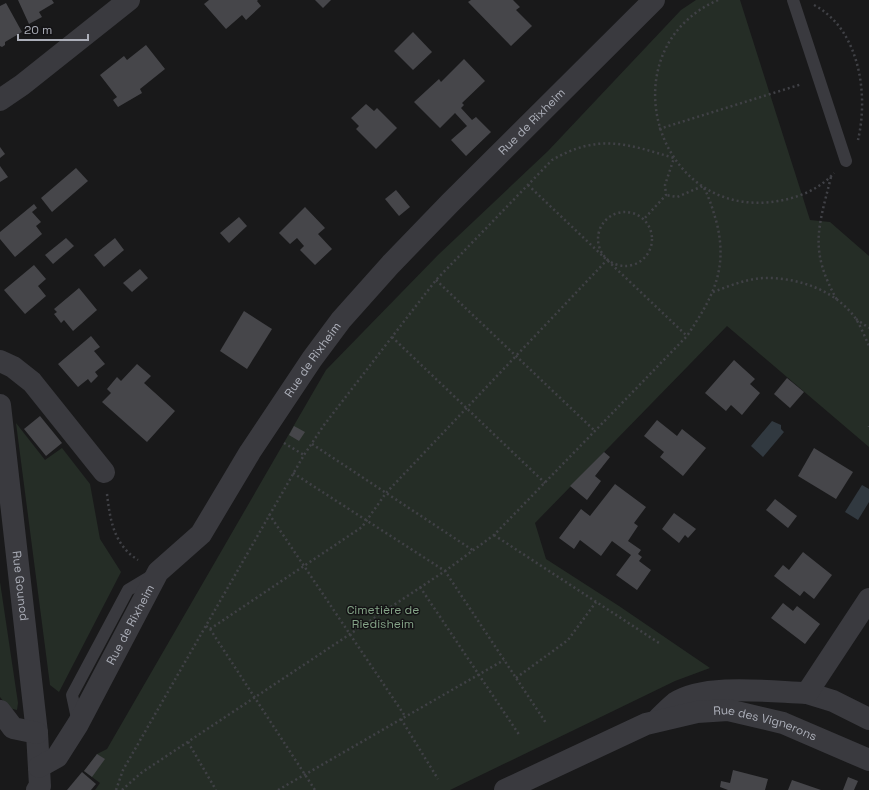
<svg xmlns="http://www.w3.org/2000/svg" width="869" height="790" font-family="'Space Grotesk',sans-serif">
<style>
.green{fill:#252d26}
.water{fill:#313940}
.building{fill:#46464a}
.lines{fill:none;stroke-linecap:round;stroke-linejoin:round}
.path{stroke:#404146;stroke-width:2.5;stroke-dasharray:2 3;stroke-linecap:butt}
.lane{stroke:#3a3a3f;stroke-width:12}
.street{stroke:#3a3a3f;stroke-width:22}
.labels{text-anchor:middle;stroke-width:3;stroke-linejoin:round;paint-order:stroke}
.street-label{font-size:12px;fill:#acafb9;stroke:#141315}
.park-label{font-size:12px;fill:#84a387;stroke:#141315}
</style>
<rect width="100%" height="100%" fill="#19191a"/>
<g class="green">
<polygon points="696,0 740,0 810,220 830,222 869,256 869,447 727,326 535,523 546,559 619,606 710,668 675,681 450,790 95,790 100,783 84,771 97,754 107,749 326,370 438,255 548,151 681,10"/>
<polygon points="16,423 45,460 62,448 90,484 100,539 121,572 59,692 50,685"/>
<polygon points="0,582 18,703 17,710 9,708 0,697"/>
</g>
<g class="water">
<polygon points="772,421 781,425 781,429 784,432 763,457 751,446"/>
<polygon points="862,485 869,489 869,502 858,520 845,512"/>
</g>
<g class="building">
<polygon points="18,0 52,0 54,3 39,12 42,17 29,24"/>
<polygon points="209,0 258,0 257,1 261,6 246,20 242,15 226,29 204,4"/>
<polygon points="315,0 331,0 323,8"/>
<polygon points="471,0 513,0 520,7 516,10 532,26 511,46 468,2"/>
<polygon points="6,3 22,32 5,42 5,45 2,47 0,46 0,6"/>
<polygon points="413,32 432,52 413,70 394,51"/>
<polygon points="146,45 165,69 140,89 142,93 118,107 113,100 117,97 100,75 124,56 127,60"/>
<polygon points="464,59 485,81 462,103 464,105 461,108 472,120 476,117 491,132 466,156 451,140 467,126 455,113 440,128 414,102 439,79 441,82"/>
<polygon points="366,104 374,111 377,108 397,128 376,149 356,129 359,126 351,118"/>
<polygon points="0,147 5,154 0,158"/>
<polygon points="0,166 8,177 0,182"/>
<polygon points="76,168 88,181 52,212 41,198"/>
<polygon points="396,190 410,207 399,216 385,199"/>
<polygon points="34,204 37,208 32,212 41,222 36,226 42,234 15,257 0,239 0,232"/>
<polygon points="305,207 325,228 318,234 332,249 315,265 300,250 304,246 297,238 290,244 279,233"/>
<polygon points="239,217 247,226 229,243 220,233"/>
<polygon points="66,238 74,246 53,264 45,255"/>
<polygon points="115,238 124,250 104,267 94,255"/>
<polygon points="34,265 46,279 38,286 46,296 25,314 4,290"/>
<polygon points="140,269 148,278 132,292 123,283"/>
<polygon points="79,288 97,310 73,331 64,320 61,323 58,319 54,314 57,312 54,309"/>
<polygon points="244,311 272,329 247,369 220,351"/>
<polygon points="91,336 100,347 94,351 105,364 95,372 98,376 91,383 88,379 78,387 58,364"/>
<polygon points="734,360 755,379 750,384 760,393 742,415 731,405 726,411 705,393"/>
<polygon points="137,364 151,376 144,383 175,411 147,442 102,402 111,393 107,389 117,377 121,381"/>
<polygon points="787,378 804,392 790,408 774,394"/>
<polygon points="40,416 62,443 46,456 24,429"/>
<polygon points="657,420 677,436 682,429 706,448 683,476 660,457 664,452 644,436"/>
<polygon points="294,426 305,432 299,441 289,435"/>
<polygon points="814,448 853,472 836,499 798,476"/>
<polygon points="604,452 610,457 595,476 601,481 587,500 570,486"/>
<polygon points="615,484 646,507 634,523 638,526 628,541 641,550 638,554 642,557 639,561 651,570 637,590 616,575 631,555 612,541 601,556 580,540 574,549 559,538 581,509 590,516"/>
<polygon points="775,499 797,516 788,528 766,510"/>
<polygon points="674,513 696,529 688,538 685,535 679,543 662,529"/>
<polygon points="803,552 832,575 814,599 804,591 800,596 774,576 783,565 789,570"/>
<polygon points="783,603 793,611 797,606 820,624 805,644 771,618"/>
<polygon points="97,754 105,759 92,777 84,771"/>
<polygon points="733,770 768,779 765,790 728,790 720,787 721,781 730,783"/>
<polygon points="82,772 96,784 91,790 67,790"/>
<polygon points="848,777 858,781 854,790 843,790"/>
<polygon points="792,780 821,790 788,790"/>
</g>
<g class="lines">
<g class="path">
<path d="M718,0C605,50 656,222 778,201C798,198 820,189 834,173"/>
<path d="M814,5C859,29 869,93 858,140"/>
<polyline points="659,129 802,84"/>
<path d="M831,177C818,229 809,250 837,300"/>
<polyline points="528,185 687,336"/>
<circle cx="625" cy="239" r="27"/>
<polyline points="436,280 595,431"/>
<path d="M713,292C729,286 746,279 763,278C797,277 836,290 856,319C861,327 865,337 869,346"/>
<polyline points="856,319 869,328"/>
<polyline points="392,337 545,483"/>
<polyline points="869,427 869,426"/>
<polyline points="284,443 304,455"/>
<polyline points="312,444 474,551"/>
<polyline points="293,473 445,571 546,723"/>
<path d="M107,494C110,520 114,545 138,560"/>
<polyline points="269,514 405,716"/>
<polyline points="494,535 659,643"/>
<polyline points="420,587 520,736"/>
<polyline points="206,626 210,629 315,790"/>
<polyline points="210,629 362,527 386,493 607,260"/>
<polyline points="516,678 568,640 596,602"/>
<polyline points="401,719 438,779"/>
<polyline points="188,742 216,790"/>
<path d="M116,790L123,770L304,455L324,425L436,280L552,160C599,133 627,144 674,158L665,185L666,195L643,220"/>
<path d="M122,790L141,773L445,571L494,535L687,336C712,298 728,271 717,224C713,210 710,199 703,186L677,197L666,195"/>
<polyline points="278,790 504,660"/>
</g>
<g class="lane">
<polyline points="793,0 846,161"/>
<polyline points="78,723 72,695 128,590 153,575"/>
</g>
<g class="street">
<polyline points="0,100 22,85 129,0"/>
<polyline points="0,361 13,367 32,382 104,472"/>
<path id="s1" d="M0,405L37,733L40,786L37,790"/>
<polyline points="807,693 833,701 869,719"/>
<polyline points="0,711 13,728 37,733"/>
<path d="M659,718C664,713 670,707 675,703C705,683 772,692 807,693L869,599"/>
<path id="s2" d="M39,767L57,757L78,724L158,572L201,534L250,452L312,359L341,320L391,264L450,203L654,0"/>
<path id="s3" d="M505,790L646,724L697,712L728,710L783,723L869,760"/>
</g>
</g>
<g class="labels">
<g class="street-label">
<text dy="4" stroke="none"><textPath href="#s2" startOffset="820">Rue de Rixheim</textPath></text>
<text dy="4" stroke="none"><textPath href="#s2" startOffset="496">Rue de Rixheim</textPath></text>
<text dy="4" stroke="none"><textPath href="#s1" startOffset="182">Rue Gounod</textPath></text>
<text dy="4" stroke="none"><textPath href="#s2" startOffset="172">Rue de Rixheim</textPath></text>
<text dy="4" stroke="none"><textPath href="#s3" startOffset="278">Rue des Vignerons</textPath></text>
</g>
<g class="park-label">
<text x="383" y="614">Cimetière de<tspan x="383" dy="14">Riedisheim</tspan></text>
</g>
</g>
<path d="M18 34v6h70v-6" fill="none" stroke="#acafb9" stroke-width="2"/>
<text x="24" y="34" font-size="12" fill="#acafb9" stroke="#141315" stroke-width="3" paint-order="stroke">20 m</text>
</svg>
